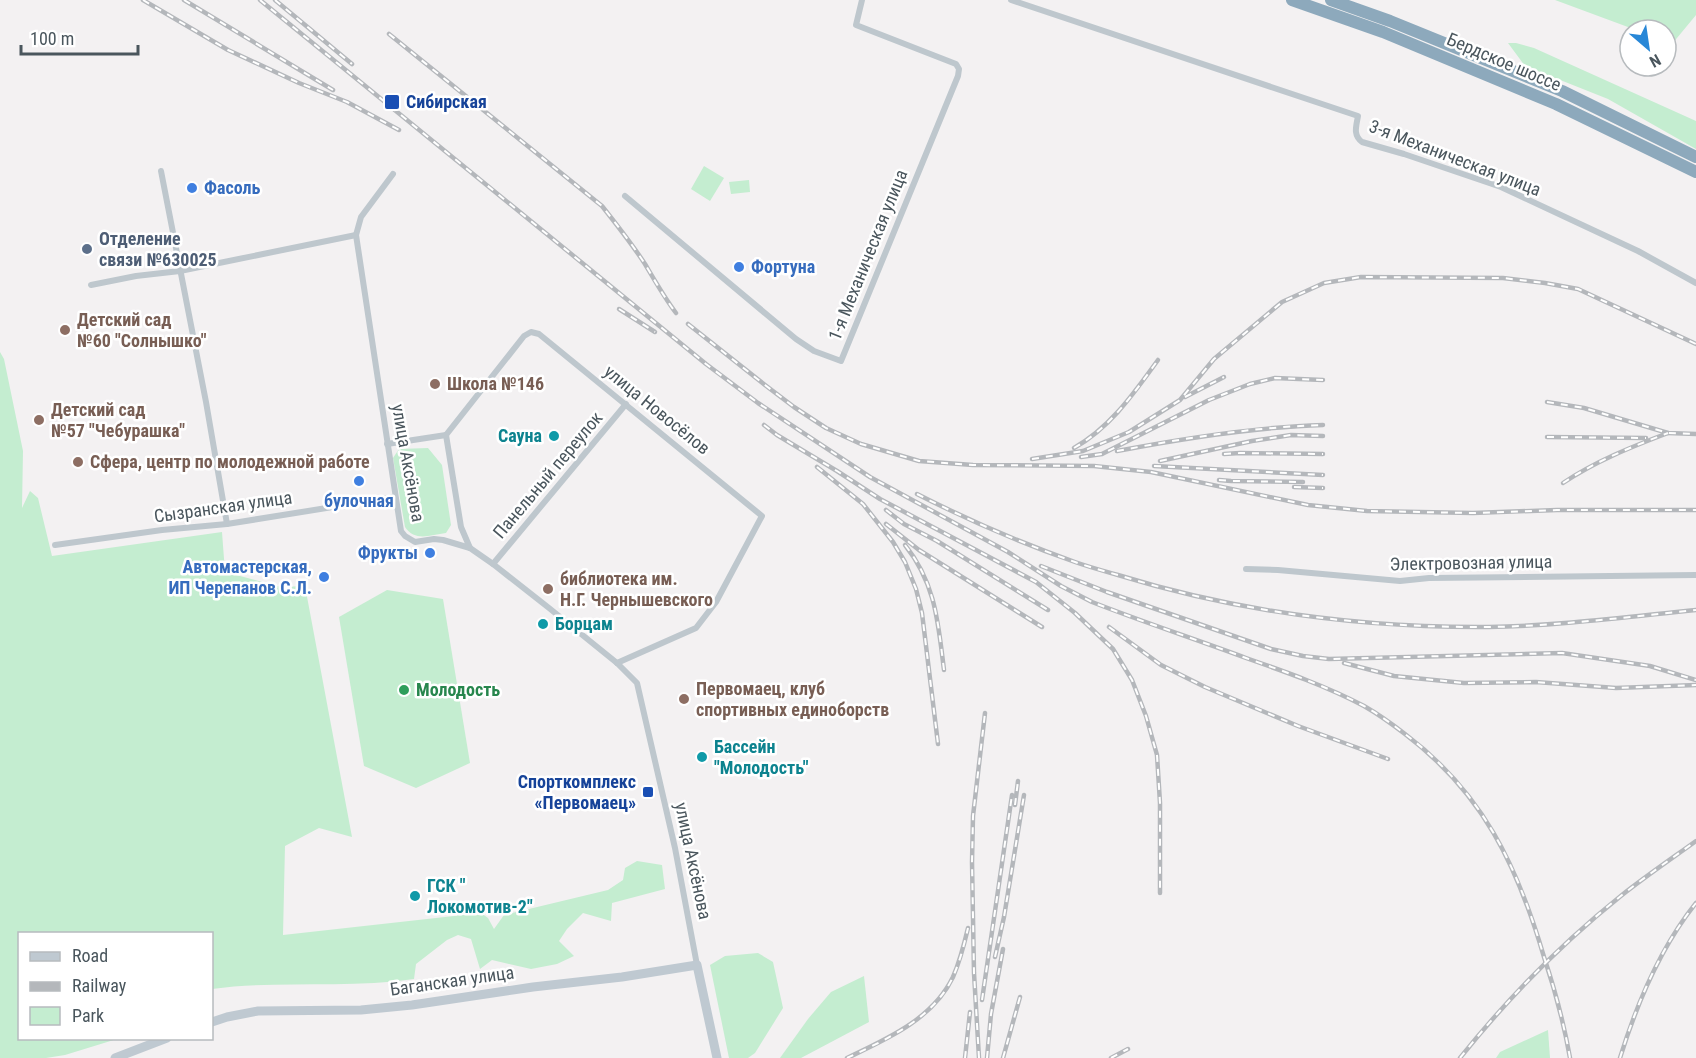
<svg xmlns="http://www.w3.org/2000/svg" width="1696" height="1058" font-family="'Roboto Condensed',sans-serif">
<style>
.green{fill:#c4edd0}
.lines{fill:none;stroke-linecap:round;stroke-linejoin:round}
.street{stroke:#bec7cd;stroke-width:6}
.secondary{stroke:#bfc9d1;stroke-width:9}
.highway{stroke:#8da9bc;stroke-width:12}
.rail-casing{stroke:#b4b7bb;stroke-width:4.5}
.rail{stroke:#fff;stroke-width:2;stroke-dasharray:7;stroke-linecap:butt}
.transit-dot{fill:#1a4fb4;stroke:#fff;stroke-width:2}
.shop-dot{fill:#3f7fe0;stroke:#fff;stroke-width:2}
.service-dot{fill:#5c6f8a;stroke:#fff;stroke-width:2}
.education-dot{fill:#8d6e63;stroke:#fff;stroke-width:2}
.culture-dot{fill:#0f9aa8;stroke:#fff;stroke-width:2}
.leisure-dot{fill:#2e9e5b;stroke:#fff;stroke-width:2}
.labels{text-anchor:middle;stroke-width:5;stroke-linejoin:round;paint-order:stroke}
.street-label{font-size:18px;fill:#4a565d;stroke:#fff}
.transit-label{font-size:18px;font-weight:bold;fill:#164399;stroke:#fff;text-anchor:start}
.shop-label{font-size:18px;font-weight:bold;fill:#366cbe;stroke:#fff;text-anchor:start}
.service-label{font-size:18px;font-weight:bold;fill:#4e5e75;stroke:#fff;text-anchor:start}
.education-label{font-size:18px;font-weight:bold;fill:#785e54;stroke:#fff;text-anchor:start}
.culture-label{font-size:18px;font-weight:bold;fill:#0d838f;stroke:#fff;text-anchor:start}
.leisure-label{font-size:18px;font-weight:bold;fill:#27864d;stroke:#fff;text-anchor:start}
</style>
<rect width="100%" height="100%" fill="#f3f1f2"/>
<g class="green">
<polygon points="1555,0 1696,0 1696,15 1672,44 1666,41 1666,30 1636,30"/>
<polygon points="1508,43 1516,43 1534,48 1696,121 1696,149 1608,99 1525,66"/>
<polygon points="704,166 724,178 710,201 691,189"/>
<polygon points="749,180 750,192 731,194 729,182"/>
<path d="M0,352L4,359L23,451L22,508L30,491L38,498L52,556L222,532L225,572L281,587L305,586L352,837L319,828L285,846L283,935L481,913L488,918L494,929L504,915L608,890L623,880L625,868L637,861L662,865L665,889L612,903L611,921L583,913L567,929L559,941L574,956L557,964L531,969L492,960L480,969L471,939L458,935L447,940L416,964L414,979C347,989 278,980 212,989V934H20V1038L117,1039L65,1055L46,1058H0Z"/>
<path d="M428,448L442,465L451,525L446,533C430,535 415,542 405,527L393,458L399,449Z"/>
<polygon points="387,590 443,599 470,763 416,788 364,766 339,617"/>
<polygon points="758,953 773,962 783,1008 755,1053 748,1058 729,1058 710,965 725,956"/>
<polygon points="864,976 869,1022 801,1058 780,1058 808,1019 831,992"/>
<polygon points="1548,1030 1550,1058 1496,1058 1500,1052"/>
</g>
<g class="lines">
<g class="street">
<path d="M1011,0L1358,116C1356,127 1353,135 1362,142L1404,154L1501,187L1638,251L1696,283"/>
<polyline points="161,171 206,402 227,524"/>
<polyline points="393,174 361,217 356,235 401,531 405,536 415,542 434,539 443,540 470,548 493,564 549,608 617,663 637,683 675,848 697,965"/>
<polyline points="625,196 796,339 814,351 841,361 958,76 959,69 956,64 856,25 862,0"/>
<polyline points="91,285 136,276 180,271 356,235"/>
<polyline points="446,435 524,336 531,332 539,334 762,516 716,602 696,628 617,663"/>
<polyline points="387,444 446,435 461,527 470,548"/>
<polyline points="55,545 162,530 227,524 395,497"/>
<polyline points="493,564 626,404"/>
<polyline points="1246,569 1278,570 1400,581 1429,578 1696,575"/>
</g>
<g class="secondary">
<polyline points="212,1022 227,1017 258,1011 361,1010 412,1005 533,987 622,977 697,965 717,1058"/>
<polyline points="115,1058 167,1038"/>
</g>
<g class="highway">
<polyline points="1292,0 1383,32 1556,104 1696,172"/>
<polyline points="1331,0 1390,21 1562,91 1696,157"/>
</g>
<g class="rail-casing">
<g id="rail">
<polyline points="143,0 228,50 299,83 347,102 399,130"/>
<polyline points="184,0 333,90"/>
<path d="M260,0L706,364L758,403L870,477L1008,552L1061,586L1092,602C1143,622 1195,639 1246,658C1286,672 1326,686 1364,706C1378,714 1392,724 1405,734C1483,793 1517,865 1544,957C1555,990 1564,1024 1570,1058"/>
<polyline points="275,0 352,64"/>
<path d="M389,34L602,206C617,225 632,244 645,264C655,281 664,297 676,313"/>
<polyline points="619,309 655,332"/>
<polyline points="688,324 765,385 794,407 826,428 861,444 919,461 973,465 1094,466 1151,472 1308,505 1367,511 1473,513 1557,510 1696,510"/>
<polyline points="1185,397 1224,377"/>
<polyline points="1547,402 1584,408 1668,433 1696,434"/>
<polyline points="764,425 777,435 837,471 880,499 1036,582 1075,613 1113,649 1132,680 1146,716 1157,755 1160,803 1160,893"/>
<polyline points="1547,437 1646,438"/>
<path d="M1074,448C1111,427 1134,393 1158,360"/>
<path d="M1117,451C1185,438 1254,427 1323,425"/>
<polyline points="1224,454 1240,453 1323,454"/>
<polyline points="1081,457 1102,454 1209,400 1250,384 1275,378 1323,380"/>
<polyline points="1032,459 1083,451 1129,432 1180,400 1214,359 1282,302 1324,283 1361,277 1503,278 1545,283 1578,289 1696,344"/>
<polyline points="1160,461 1252,441 1291,435 1323,436"/>
<polyline points="1154,466 1323,475"/>
<polyline points="817,467 863,504 893,542 905,562 916,589 922,613 938,744"/>
<polyline points="1219,480 1231,481 1303,482"/>
<path d="M1563,483C1596,461 1631,447 1668,433"/>
<polyline points="1294,487 1323,488"/>
<path d="M917,494C968,520 1021,543 1075,562C1089,567 1104,571 1118,575C1238,612 1363,628 1489,627C1558,626 1627,617 1696,610"/>
<polyline points="886,510 904,524 937,541 1048,610"/>
<polyline points="886,524 919,550 1042,627"/>
<path d="M905,545C936,584 938,623 944,670"/>
<polyline points="1041,566 1107,592 1271,649 1303,656 1329,659 1562,653 1650,666 1696,680"/>
<polyline points="1109,627 1161,665 1205,687 1298,726 1388,759"/>
<polyline points="1344,663 1394,676 1464,683 1536,682 1616,688 1696,685"/>
<polyline points="1015,805 1018,781"/>
<polyline points="995,957 1004,917 1024,795"/>
<polyline points="982,1000 1012,795"/>
<path d="M847,1058C887,1039 933,1019 953,977C960,961 964,945 968,928"/>
<polyline points="965,1058 970,1012"/>
<polyline points="979,1058 974,973 972,862 973,816 985,713"/>
<polyline points="987,1058 991,1014 1003,949"/>
<polyline points="1003,1058 1020,997"/>
<polyline points="1111,1058 1128,1049"/>
<path d="M1460,1058C1508,998 1562,943 1622,895C1646,876 1671,859 1696,841"/>
<path d="M1620,1058C1637,1003 1660,948 1696,903"/>
</g>
</g>
<use href="#rail" class="rail"/>
</g>
<g class="transit-dot">
<rect x="384" y="94" width="16" height="16" rx="3"/>
<rect x="642" y="786" width="12" height="12" rx="3"/>
</g>
<g class="shop-dot">
<circle cx="192" cy="188" r="6"/>
<circle cx="739" cy="267" r="6"/>
<circle cx="359" cy="481" r="6"/>
<circle cx="430" cy="553" r="6"/>
<circle cx="324" cy="577" r="6"/>
</g>
<circle class="service-dot" cx="87" cy="249" r="6"/>
<g class="education-dot">
<circle cx="65" cy="330" r="6"/>
<circle cx="435" cy="384" r="6"/>
<circle cx="39" cy="420" r="6"/>
<circle cx="78" cy="462" r="6"/>
<circle cx="548" cy="589" r="6"/>
<circle cx="684" cy="699" r="6"/>
</g>
<g class="culture-dot">
<circle cx="554" cy="436" r="6"/>
<circle cx="543" cy="624" r="6"/>
<circle cx="702" cy="757" r="6"/>
<circle cx="415" cy="896" r="6"/>
</g>
<circle class="leisure-dot" cx="404" cy="690" r="6"/>
<g class="labels">
<g class="street-label">
<text transform="translate(1504 62) rotate(23)" y="6">Бердское шоссе</text>
<text transform="translate(1455 158) rotate(21)" y="6">3-я Механическая улица</text>
<text transform="translate(868 255) rotate(-68)" y="6">1-я Механическая улица</text>
<text transform="translate(657 410) rotate(39)" y="6">улица Новосёлов</text>
<text transform="translate(408 463) rotate(80)" y="6">улица Аксёнова</text>
<text transform="translate(548 475) rotate(-50)" y="6">Панельный переулок</text>
<text transform="translate(223 507) rotate(-8)" y="6">Сызранская улица</text>
<text transform="translate(1471 563) rotate(-1)" y="6">Электровозная улица</text>
<text transform="translate(693 861) rotate(78)" y="6">улица Аксёнова</text>
<text transform="translate(452 981) rotate(-8)" y="6">Баганская улица</text>
</g>
<g class="transit-label">
<text x="406" y="108">Сибирская</text>
<text x="636" y="788" text-anchor="end">Спорткомплекс<tspan x="636" dy="21">«Первомаец»</tspan></text>
</g>
<g class="shop-label">
<text x="204" y="194">Фасоль</text>
<text x="751" y="273">Фортуна</text>
<text x="359" y="507" text-anchor="middle">булочная</text>
<text x="418" y="559" text-anchor="end">Фрукты</text>
<text x="312" y="573" text-anchor="end">Автомастерская,<tspan x="312" dy="21">ИП Черепанов С.Л.</tspan></text>
</g>
<g class="service-label">
<text x="99" y="245">Отделение<tspan x="99" dy="21">связи №630025</tspan></text>
</g>
<g class="education-label">
<text x="77" y="326">Детский сад<tspan x="77" dy="21">№60 "Солнышко"</tspan></text>
<text x="447" y="390">Школа №146</text>
<text x="51" y="416">Детский сад<tspan x="51" dy="21">№57 "Чебурашка"</tspan></text>
<text x="90" y="468">Сфера, центр по молодежной работе</text>
<text x="560" y="585">библиотека им.<tspan x="560" dy="21">Н.Г. Чернышевского</tspan></text>
<text x="696" y="695">Первомаец, клуб<tspan x="696" dy="21">спортивных единоборств</tspan></text>
</g>
<g class="culture-label">
<text x="542" y="442" text-anchor="end">Сауна</text>
<text x="555" y="630">Борцам</text>
<text x="714" y="753">Бассейн<tspan x="714" dy="21">"Молодость"</tspan></text>
<text x="427" y="892">ГСК "<tspan x="427" dy="21">Локомотив-2"</tspan></text>
</g>
<g class="leisure-label">
<text x="416" y="696">Молодость</text>
</g>
</g>
<rect x="18" y="932" width="195" height="108" fill="#ffffff" stroke="#b7bbbe" stroke-width="1.5"/>
<rect x="30" y="952" width="30" height="9" fill="#bfc9d1" stroke="#b7bbbe" stroke-width="1.5"/>
<text x="72" y="962" font-size="18" fill="#4a565d">Road</text>
<rect x="30" y="982" width="30" height="9" fill="#b4b7bb" stroke="#b7bbbe" stroke-width="1.5"/>
<text x="72" y="992" font-size="18" fill="#4a565d">Railway</text>
<rect x="30" y="1007" width="30" height="18" fill="#c4edd0" stroke="#b7bbbe" stroke-width="1.5"/>
<text x="72" y="1022" font-size="18" fill="#4a565d">Park</text>
<g transform="translate(1648 48) rotate(151)"><circle r="28" fill="#ffffff" stroke="#b7bbbe" stroke-width="1.5"/>
<path d="M0-4.5L10 22L0 15L-10 22Z" fill="#2887d7"/>
<text y="-9" font-size="16" font-weight="bold" text-anchor="middle" fill="#4a565d">N</text>
</g>
<path d="M21 45v9h117v-9" fill="none" stroke="#4a565d" stroke-width="3"/>
<text x="30" y="45" font-size="18" fill="#4a565d" stroke="#ffffff" stroke-width="4.5" paint-order="stroke">100 m</text>
</svg>
